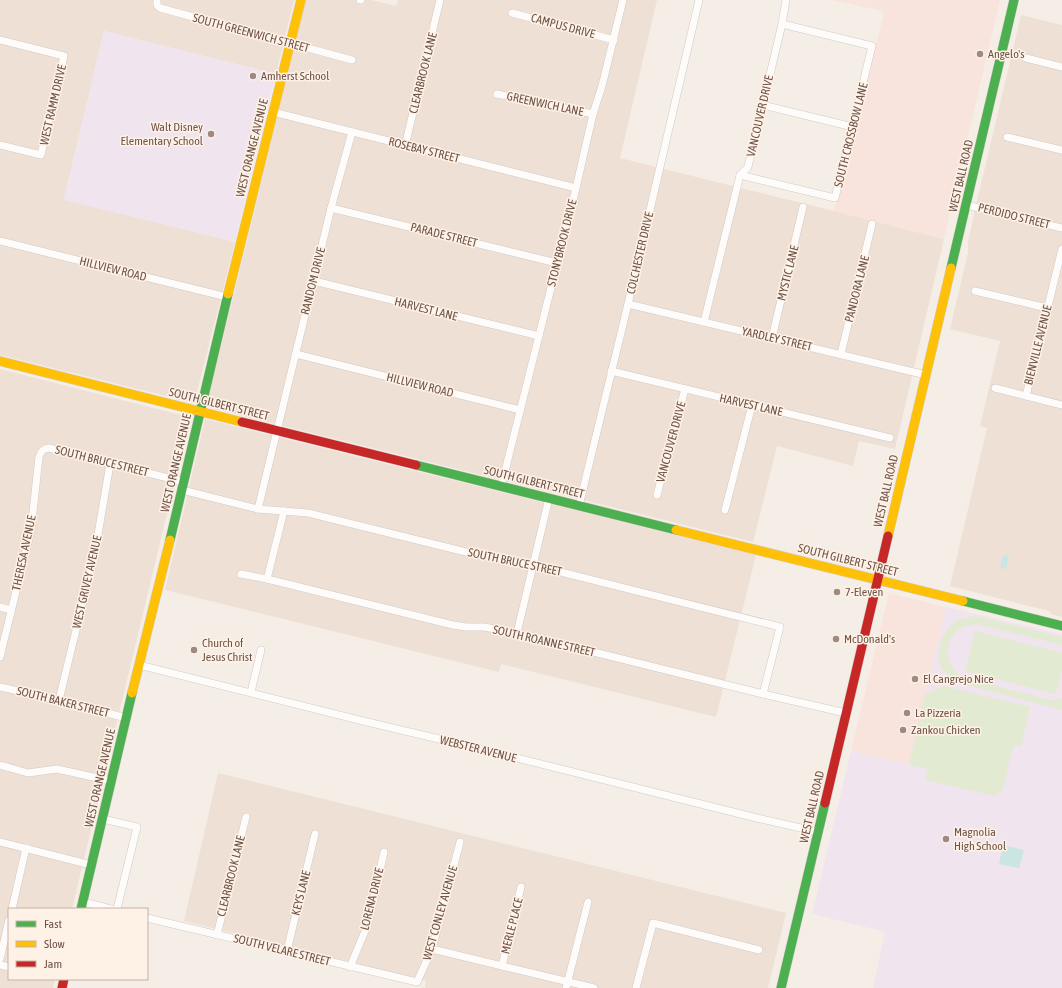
<svg xmlns="http://www.w3.org/2000/svg" width="1062" height="988" font-family="'Asap Condensed',sans-serif">
<style>
.residential{fill:#eee0d4}
.commercial{fill:#f8e4dd}
.education{fill:#f0e5ef}
.green{fill:#e3ead2}
.water{fill:#cae5e4}
.lines{fill:none;stroke-linecap:round;stroke-linejoin:round}
.street-casing{stroke:#d3c9c4;stroke-width:8}
.fast-casing{stroke:#d4c9c4;stroke-width:10}
.slow-casing{stroke:#d4c9c4;stroke-width:10}
.jam-casing{stroke:#d4c9c4;stroke-width:10}
.street{stroke:#fefcfb;stroke-width:7}
.fast{stroke:#4caf50;stroke-width:9}
.slow{stroke:#ffc107;stroke-width:9}
.jam{stroke:#c62828;stroke-width:9}
.poi-dot{fill:#9f8980;stroke:#fef2e6;stroke-width:1.5}
.labels{text-anchor:middle;stroke-width:3;stroke-linejoin:round;paint-order:stroke}
.street-label{font-size:12px;fill:#705349;stroke:#fef2e6}
.poi-label{font-size:12px;fill:#705349;stroke:#fef2e6;text-anchor:start}
</style>
<rect width="100%" height="100%" fill="#f5eee7"/>
<g class="residential">
<polygon points="0,0 294,0 276,74 104,31 64,199 235,242 195,400 190,402 0,355"/>
<polygon points="306,0 371,0 396,6 398,0 657,0 620,158 834,211 944,239 895,449 859,441 853,466 777,446 753,542 211,408 207,404"/>
<polygon points="1021,15 1062,25 1062,617 1051,614 1049,611 950,586 987,428 980,426 1000,341 950,329 968,253 968,242 978,197"/>
<polygon points="0,369 185,416 189,422 72,909 9,909 9,979 55,979 53,988 0,988"/>
<polygon points="205,419 756,555 716,717 501,664 499,672 165,590"/>
<polygon points="218,773 786,913 768,988 425,988 426,981 184,921"/>
</g>
<g class="commercial">
<polygon points="832,0 1000,0 944,239 834,211 884,13 882,11"/>
<polygon points="889,593 946,607 909,765 851,751"/>
</g>
<g class="education">
<polygon points="104,31 276,74 235,242 64,200"/>
<polygon points="946,607 1062,634 1062,988 873,988 885,932 812,914 851,751 909,764"/>
</g>
<g class="green">
<path d="M976,616L1062,637V645L976,624C970,625 963,626 958,630C947,638 945,654 951,665C953,670 958,673 962,677L1051,700L1062,699V710L962,684C954,680 947,676 942,669C939,664 939,659 939,654C939,640 946,627 958,620C963,617 971,617 976,616Z"/>
<polygon points="975,631 1062,653 1062,670 1056,694 965,671"/>
<polygon points="944,686 1030,707 1021,747 1014,745 1009,762 1003,790 994,796 925,780 927,769 909,765 925,694"/>
</g>
<g class="water">
<polygon points="1003,555 1009,556 1006,569 1000,568"/>
<polygon points="1003,845 1024,850 1019,868 999,864"/>
</g>
<g class="lines">
<g class="street-casing">
<g id="street">
<polyline points="157,0 157,5 160,8 352,60"/>
<polyline points="360,0 361,0"/>
<polyline points="512,13 614,40"/>
<polyline points="0,40 64,56 41,155 0,145"/>
<polyline points="1026,58 1062,67"/>
<polyline points="497,94 593,114"/>
<polyline points="762,105 853,127"/>
<polyline points="273,112 576,188"/>
<polyline points="1007,137 1062,150"/>
<polyline points="405,146 440,0"/>
<polyline points="740,175 835,198 872,46 782,24"/>
<polyline points="966,205 1062,228"/>
<polyline points="331,208 557,263"/>
<polyline points="0,241 227,297"/>
<polyline points="314,281 539,336"/>
<polyline points="975,291 1047,308"/>
<polyline points="628,304 926,375"/>
<polyline points="704,322 740,175 748,167 782,24 786,0"/>
<polyline points="772,338 803,207"/>
<polyline points="296,354 520,410"/>
<polyline points="841,354 872,224"/>
<polyline points="611,371 890,438"/>
<polyline points="995,388 1062,405"/>
<polyline points="1026,396 1062,249"/>
<polyline points="501,487 576,188 593,114 602,86 623,0"/>
<polyline points="182,490 258,509 308,513 478,555 533,565 780,627 763,694"/>
<polyline points="657,495 685,389"/>
<polyline points="579,506 628,304 699,0"/>
<polyline points="258,509 331,208 352,132"/>
<polyline points="725,510 752,405"/>
<polyline points="241,574 267,579 453,625 466,627 484,627 517,633 763,694 846,713"/>
<polyline points="267,579 284,511"/>
<polyline points="0,607 11,610"/>
<polyline points="517,633 549,498"/>
<path d="M0,657L31,530L39,457C41,451 43,449 49,448L184,482"/>
<polyline points="139,665 359,720 485,750 757,818 818,832"/>
<polyline points="0,687 59,700 126,718"/>
<polyline points="251,692 261,650"/>
<polyline points="59,700 95,552 110,464"/>
<polyline points="0,765 28,773 57,769 111,781"/>
<polyline points="103,819 137,827 117,909"/>
<polyline points="0,842 91,865"/>
<polyline points="83,902 111,909"/>
<polyline points="12,909 26,848"/>
<polyline points="147,918 417,982 432,949 460,842"/>
<polyline points="217,935 246,817"/>
<polyline points="432,949 594,988"/>
<polyline points="287,951 315,834"/>
<polyline points="0,959 9,920"/>
<polyline points="0,965 9,967"/>
<polyline points="502,966 521,887"/>
<polyline points="350,967 368,924 384,852"/>
<polyline points="566,988 588,902"/>
<polyline points="636,988 653,923 759,950"/>
</g>
</g>
<g class="fast-casing">
<g id="fast">
<polyline points="951,268 1014,0"/>
<polyline points="416,465 676,530"/>
<polyline points="170,540 228,294"/>
<polyline points="963,601 1062,626"/>
<polyline points="81,909 132,693"/>
<polyline points="781,988 825,803"/>
</g>
</g>
<g class="slow-casing">
<g id="slow">
<polyline points="228,294 301,0"/>
<polyline points="0,361 242,422"/>
<polyline points="676,530 963,601"/>
<polyline points="888,536 951,268"/>
<polyline points="132,693 170,540"/>
</g>
</g>
<g class="jam-casing">
<g id="jam">
<polyline points="242,422 416,465"/>
<polyline points="825,803 888,536"/>
<polyline points="62,988 64,979"/>
</g>
</g>
<use href="#street" class="street"/>
<use href="#fast" class="fast"/>
<use href="#slow" class="slow"/>
<use href="#jam" class="jam"/>
</g>
<g class="poi-dot">
<circle cx="980" cy="54" r="4"/>
<circle cx="253" cy="76" r="4"/>
<circle cx="211" cy="134" r="4"/>
<circle cx="837" cy="592" r="4"/>
<circle cx="836" cy="639" r="4"/>
<circle cx="194" cy="650" r="4"/>
<circle cx="915" cy="679" r="4"/>
<circle cx="907" cy="713" r="4"/>
<circle cx="903" cy="730" r="4"/>
<circle cx="946" cy="839" r="4"/>
</g>
<g class="labels">
<g class="street-label">
<text transform="translate(563 26) rotate(15)" y="4">CAMPUS DRIVE</text>
<text transform="translate(251 33) rotate(15)" y="4">SOUTH GREENWICH STREET</text>
<text transform="translate(423 73) rotate(-76)" y="4">CLEARBROOK LANE</text>
<text transform="translate(545 104) rotate(12)" y="4">GREENWICH LANE</text>
<text transform="translate(53 105) rotate(-77)" y="4">WEST RAMM DRIVE</text>
<text transform="translate(760 116) rotate(-77)" y="4">VANCOUVER DRIVE</text>
<text transform="translate(851 135) rotate(-76)" y="4">SOUTH CROSSBOW LANE</text>
<text transform="translate(252 148) rotate(-76)" y="4">WEST ORANGE AVENUE</text>
<text transform="translate(424 150) rotate(14)" y="4">ROSEBAY STREET</text>
<text transform="translate(961 176) rotate(-77)" y="4">WEST BALL ROAD</text>
<text transform="translate(1014 216) rotate(14)" y="4">PERDIDO STREET</text>
<text transform="translate(444 235) rotate(14)" y="4">PARADE STREET</text>
<text transform="translate(562 243) rotate(-76)" y="4">STONYBROOK DRIVE</text>
<text transform="translate(640 253) rotate(-77)" y="4">COLCHESTER DRIVE</text>
<text transform="translate(113 269) rotate(14)" y="4">HILLVIEW ROAD</text>
<text transform="translate(788 273) rotate(-76)" y="4">MYSTIC LANE</text>
<text transform="translate(313 281) rotate(-76)" y="4">RANDOM DRIVE</text>
<text transform="translate(857 289) rotate(-76)" y="4">PANDORA LANE</text>
<text transform="translate(426 309) rotate(14)" y="4">HARVEST LANE</text>
<text transform="translate(777 339) rotate(13)" y="4">YARDLEY STREET</text>
<text transform="translate(1038 345) rotate(-76)" y="4">BIENVILLE AVENUE</text>
<text transform="translate(420 385) rotate(14)" y="4">HILLVIEW ROAD</text>
<text transform="translate(219 404) rotate(14)" y="4">SOUTH GILBERT STREET</text>
<text transform="translate(751 405) rotate(13)" y="4">HARVEST LANE</text>
<text transform="translate(671 442) rotate(-75)" y="4">VANCOUVER DRIVE</text>
<text transform="translate(102 461) rotate(14)" y="4">SOUTH BRUCE STREET</text>
<text transform="translate(176 463) rotate(-77)" y="4">WEST ORANGE AVENUE</text>
<text transform="translate(534 482) rotate(14)" y="4">SOUTH GILBERT STREET</text>
<text transform="translate(886 491) rotate(-77)" y="4">WEST BALL ROAD</text>
<text transform="translate(24 553) rotate(-78)" y="4">THERESA AVENUE</text>
<text transform="translate(848 560) rotate(14)" y="4">SOUTH GILBERT STREET</text>
<text transform="translate(515 562) rotate(12)" y="4">SOUTH BRUCE STREET</text>
<text transform="translate(87 582) rotate(-77)" y="4">WEST GRIVEY AVENUE</text>
<text transform="translate(544 641) rotate(13)" y="4">SOUTH ROANNE STREET</text>
<text transform="translate(63 702) rotate(14)" y="4">SOUTH BAKER STREET</text>
<text transform="translate(478 749) rotate(14)" y="4">WEBSTER AVENUE</text>
<text transform="translate(100 778) rotate(-77)" y="4">WEST ORANGE AVENUE</text>
<text transform="translate(812 807) rotate(-77)" y="4">WEST BALL ROAD</text>
<text transform="translate(231 876) rotate(-76)" y="4">CLEARBROOK LANE</text>
<text transform="translate(301 893) rotate(-76)" y="4">KEYS LANE</text>
<text transform="translate(372 899) rotate(-76)" y="4">LORENA DRIVE</text>
<text transform="translate(440 913) rotate(-74)" y="4">WEST CONLEY AVENUE</text>
<text transform="translate(512 926) rotate(-76)" y="4">MERLE PLACE</text>
<text transform="translate(282 950) rotate(14)" y="4">SOUTH VELARE STREET</text>
</g>
<g class="poi-label">
<text x="988" y="58">Angelo's</text>
<text x="261" y="80">Amherst School</text>
<text x="203" y="131" text-anchor="end">Walt Disney<tspan x="203" dy="14">Elementary School</tspan></text>
<text x="845" y="596">7-Eleven</text>
<text x="844" y="643">McDonald's</text>
<text x="202" y="647">Church of<tspan x="202" dy="14">Jesus Christ</tspan></text>
<text x="923" y="683">El Cangrejo Nice</text>
<text x="915" y="717">La Pizzeria</text>
<text x="911" y="734">Zankou Chicken</text>
<text x="954" y="836">Magnolia<tspan x="954" dy="14">High School</tspan></text>
</g>
</g>
<rect x="8" y="908" width="140" height="72" fill="#fef2e6" stroke="#c5b2a7"/>
<rect x="16" y="921" width="20" height="6" fill="#4caf50" stroke="#c5b2a7"/>
<text x="44" y="928" font-size="12" fill="#705349">Fast</text>
<rect x="16" y="941" width="20" height="6" fill="#ffc107" stroke="#c5b2a7"/>
<text x="44" y="948" font-size="12" fill="#705349">Slow</text>
<rect x="16" y="961" width="20" height="6" fill="#c62828" stroke="#c5b2a7"/>
<text x="44" y="968" font-size="12" fill="#705349">Jam</text>
</svg>
